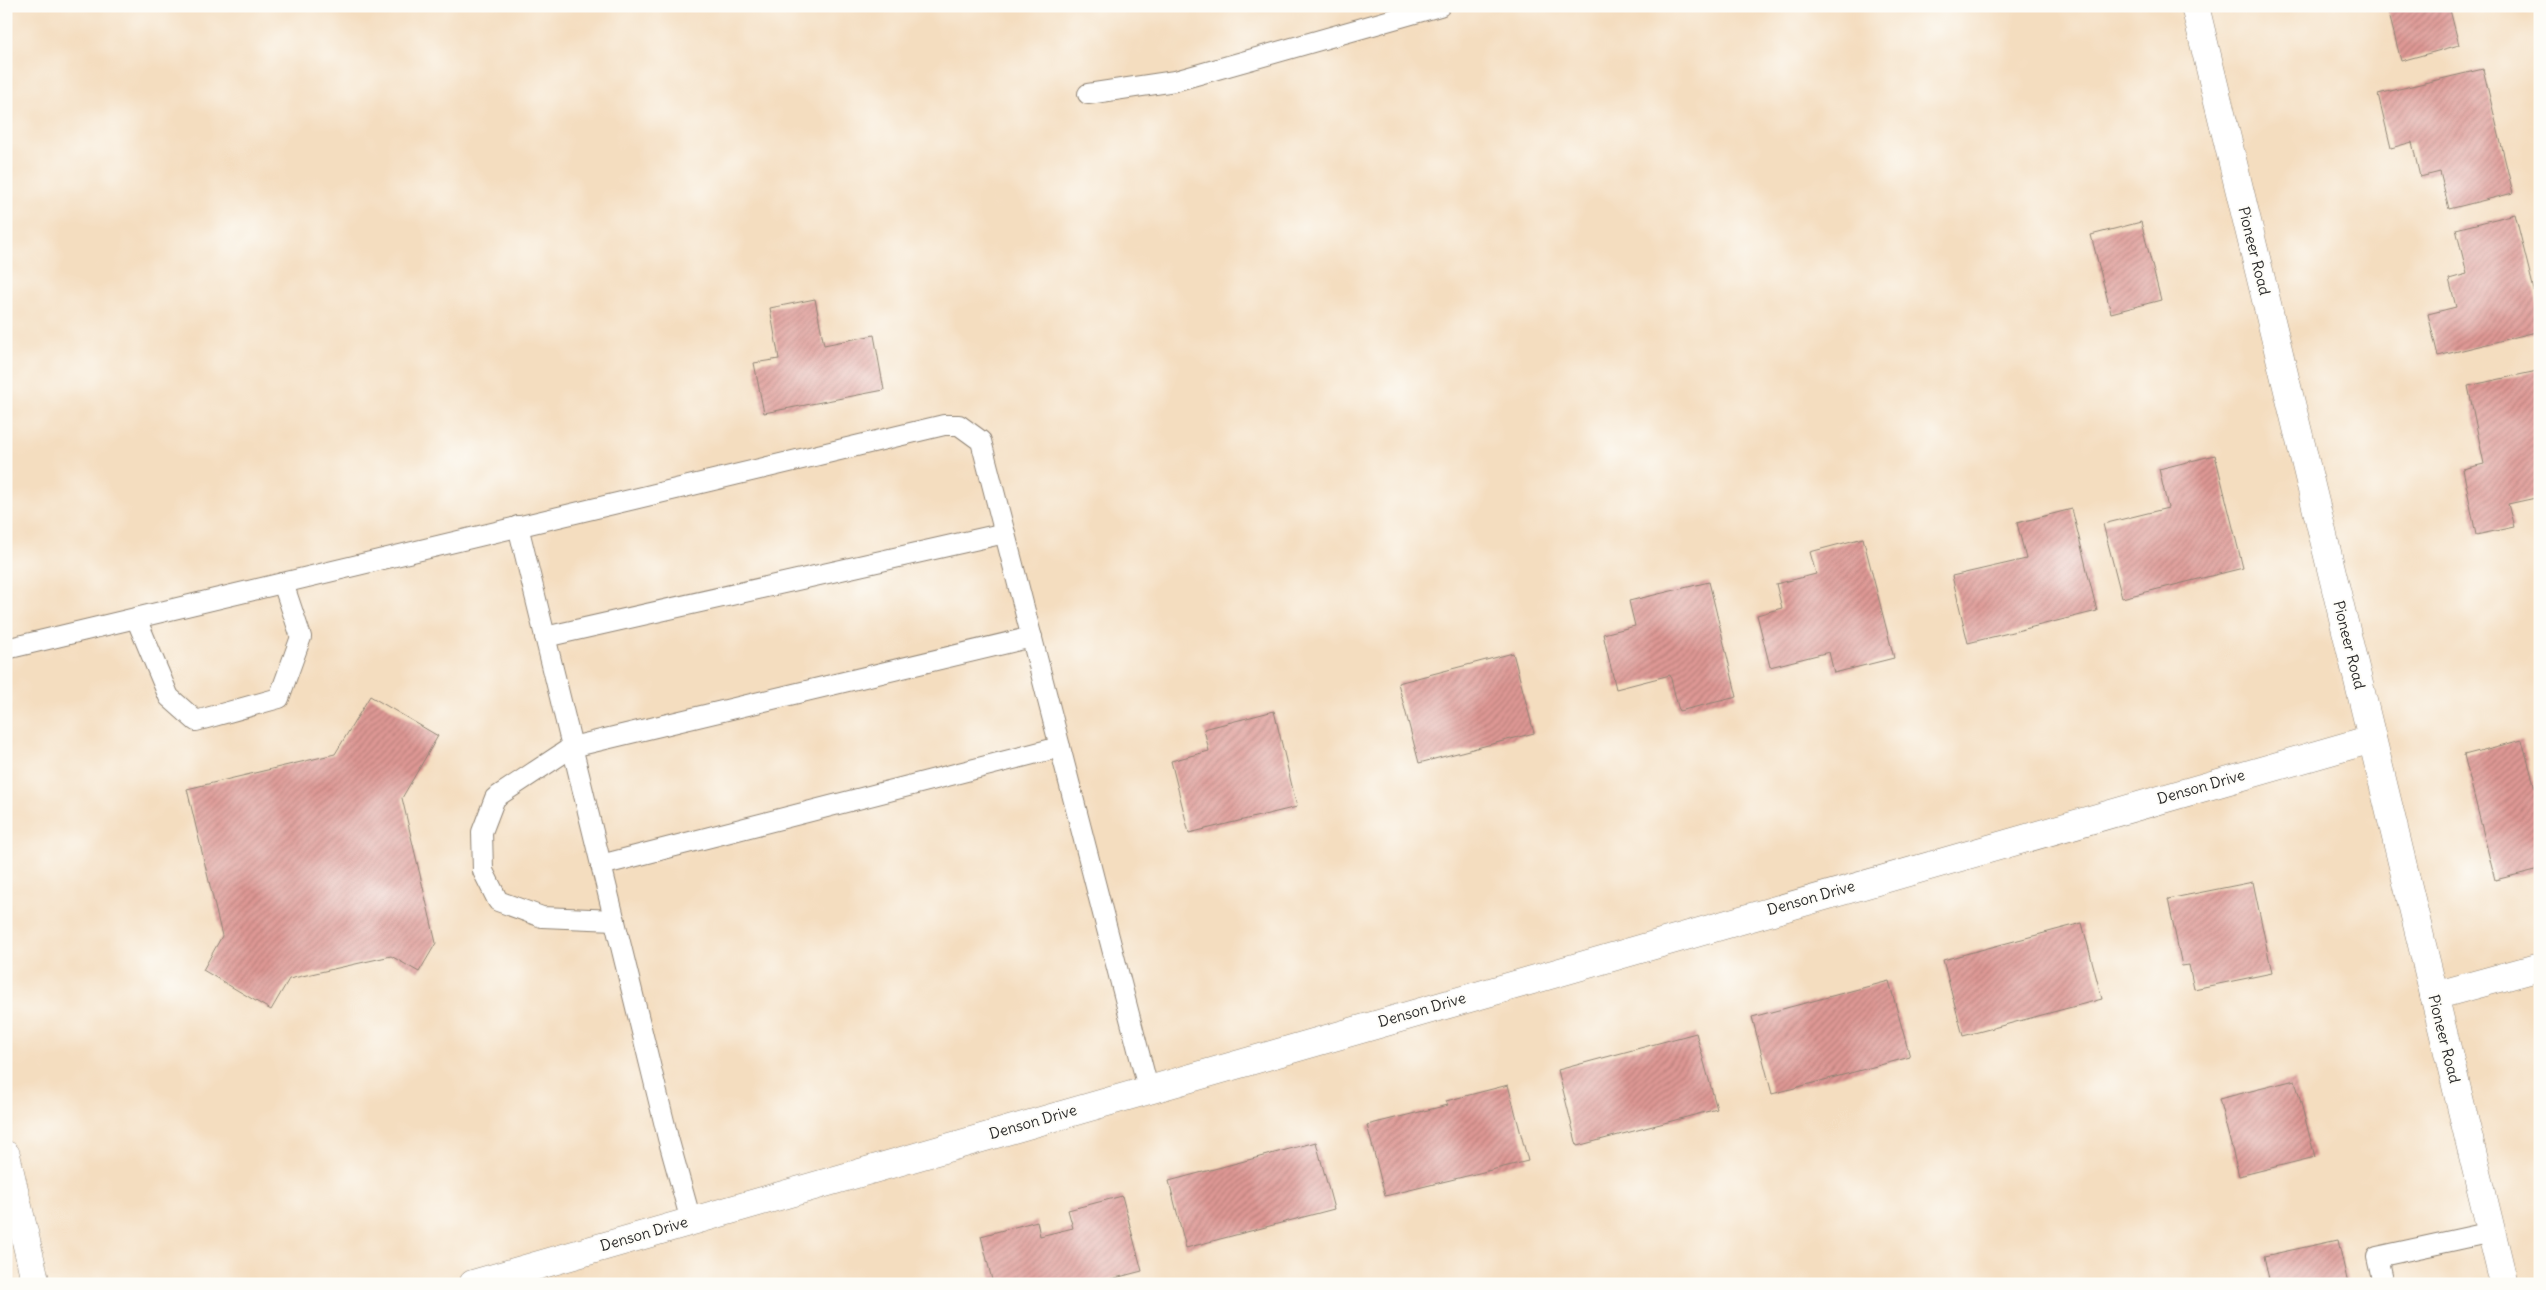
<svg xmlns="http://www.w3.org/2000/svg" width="2546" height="1290" font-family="Delius,sans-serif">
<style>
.building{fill:url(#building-hatch)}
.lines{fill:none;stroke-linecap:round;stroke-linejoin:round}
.service-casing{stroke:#908475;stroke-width:22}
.minor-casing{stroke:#908475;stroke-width:29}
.tertiary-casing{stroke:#908475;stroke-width:29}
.service{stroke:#fff;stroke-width:20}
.minor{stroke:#fff;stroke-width:28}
.tertiary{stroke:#fff;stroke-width:28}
.labels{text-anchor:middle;stroke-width:4;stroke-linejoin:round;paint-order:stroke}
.street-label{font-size:15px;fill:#2b2b2b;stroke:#fdfcf7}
</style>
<defs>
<pattern id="building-hatch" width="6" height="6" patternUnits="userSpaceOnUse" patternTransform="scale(1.25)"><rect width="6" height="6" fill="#de9894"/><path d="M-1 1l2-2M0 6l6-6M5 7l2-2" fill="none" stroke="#b47c79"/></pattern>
</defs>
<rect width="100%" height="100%" fill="#fdfcf7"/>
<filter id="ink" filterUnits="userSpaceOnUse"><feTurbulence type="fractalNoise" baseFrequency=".02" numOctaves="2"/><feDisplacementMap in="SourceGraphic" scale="10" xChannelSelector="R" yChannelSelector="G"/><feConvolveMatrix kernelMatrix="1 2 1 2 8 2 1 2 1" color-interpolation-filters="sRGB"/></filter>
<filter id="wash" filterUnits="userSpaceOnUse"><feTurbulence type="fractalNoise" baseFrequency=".0096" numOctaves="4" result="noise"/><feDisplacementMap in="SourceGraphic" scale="20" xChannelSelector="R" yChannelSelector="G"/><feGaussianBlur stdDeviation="1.12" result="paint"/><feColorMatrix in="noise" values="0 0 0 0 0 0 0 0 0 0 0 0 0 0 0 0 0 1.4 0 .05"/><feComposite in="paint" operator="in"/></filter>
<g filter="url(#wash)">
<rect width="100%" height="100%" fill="#f4ddbf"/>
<g id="blocks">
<g class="building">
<polygon points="2387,6 2449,6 2459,45 2401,61"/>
<polygon points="2483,69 2513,193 2449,209 2440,172 2420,177 2412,142 2391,148 2378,94"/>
<polygon points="2515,214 2540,314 2540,331 2438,356 2428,314 2456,307 2449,279 2467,274 2456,229"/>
<polygon points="2141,222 2161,300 2111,313 2091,235"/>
<polygon points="815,299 824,345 874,335 884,390 764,413 754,363 779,359 770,308"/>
<polygon points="2537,371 2540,384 2540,497 2508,504 2514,527 2476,535 2463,469 2484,464 2468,386"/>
<polygon points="2215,455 2243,568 2122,598 2103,524 2168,508 2159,469"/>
<polygon points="2072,509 2097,611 1968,643 1952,576 2026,559 2017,523"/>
<polygon points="1863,538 1894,658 1834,673 1829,652 1770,667 1757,615 1782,608 1776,584 1816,574 1810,552"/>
<polygon points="1709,582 1737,697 1679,711 1670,675 1616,689 1603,634 1635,626 1629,601"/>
<polygon points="1513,653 1534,733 1419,763 1398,683"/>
<polygon points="370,696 438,736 402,798 436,943 419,972 391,956 289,979 271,1010 203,970 222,936 187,789 335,754"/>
<polygon points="1274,711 1297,807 1189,833 1171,761 1209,751 1204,729"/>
<polygon points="2522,740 2535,788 2540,787 2540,869 2495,880 2464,755"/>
<polygon points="2253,882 2272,973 2194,989 2189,965 2182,966 2168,899"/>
<polygon points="2082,923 2102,999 1963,1036 1943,960"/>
<polygon points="1889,981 1910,1057 1772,1094 1752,1017"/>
<polygon points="1696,1033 1717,1109 1577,1146 1558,1070"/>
<polygon points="2295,1080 2315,1157 2239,1176 2219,1099"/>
<polygon points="1508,1085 1528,1161 1385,1196 1367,1125 1448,1105 1446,1101"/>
<polygon points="1316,1142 1334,1209 1186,1248 1169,1181"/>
<polygon points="1122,1196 1142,1271 1092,1284 993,1284 981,1236 1037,1221 1040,1236 1073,1228 1068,1210"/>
<polygon points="2338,1240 2348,1284 2270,1284 2264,1256"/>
</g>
</g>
</g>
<g filter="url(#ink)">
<use href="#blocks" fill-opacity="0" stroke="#908475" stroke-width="1"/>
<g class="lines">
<g class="service-casing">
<g id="service">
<polyline points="1088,94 1175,81 1440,6"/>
<polyline points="518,526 668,1138 691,1221"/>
<polyline points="136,618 169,697 196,721 279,698 301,637 283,583"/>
<polyline points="545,637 1005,533"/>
<polyline points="6,649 944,425 959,425 981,441 1148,1088"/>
<polyline points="601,865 1060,747"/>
<polyline points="615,920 542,917 498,901 483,871 482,832 495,798 572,747 1032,637"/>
<polyline points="2383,1284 2377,1257 2492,1232"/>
</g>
</g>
<g class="minor-casing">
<g id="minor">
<polyline points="2195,6 2504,1284"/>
<polyline points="2434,996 2540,967"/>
<polyline points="473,1284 2372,739"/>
</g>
</g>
<g class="tertiary-casing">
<polyline id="tertiary" points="6,1155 36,1284"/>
</g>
<use href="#service" class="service"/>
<use href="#minor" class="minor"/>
<use href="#tertiary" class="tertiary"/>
</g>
</g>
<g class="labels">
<g class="street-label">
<text transform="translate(2254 251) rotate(76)" y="5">Pioneer Road</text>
<text transform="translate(2349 645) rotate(76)" y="5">Pioneer Road</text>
<text transform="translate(2201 787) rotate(-16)" y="5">Denson Drive</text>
<text transform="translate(1811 898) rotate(-16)" y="5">Denson Drive</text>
<text transform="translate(1422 1010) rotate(-16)" y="5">Denson Drive</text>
<text transform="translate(2444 1039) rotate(76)" y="5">Pioneer Road</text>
<text transform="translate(1033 1122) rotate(-16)" y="5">Denson Drive</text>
<text transform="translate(644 1234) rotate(-16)" y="5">Denson Drive</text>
</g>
</g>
<rect width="2546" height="1290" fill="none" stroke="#fdfcf7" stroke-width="25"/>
</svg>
